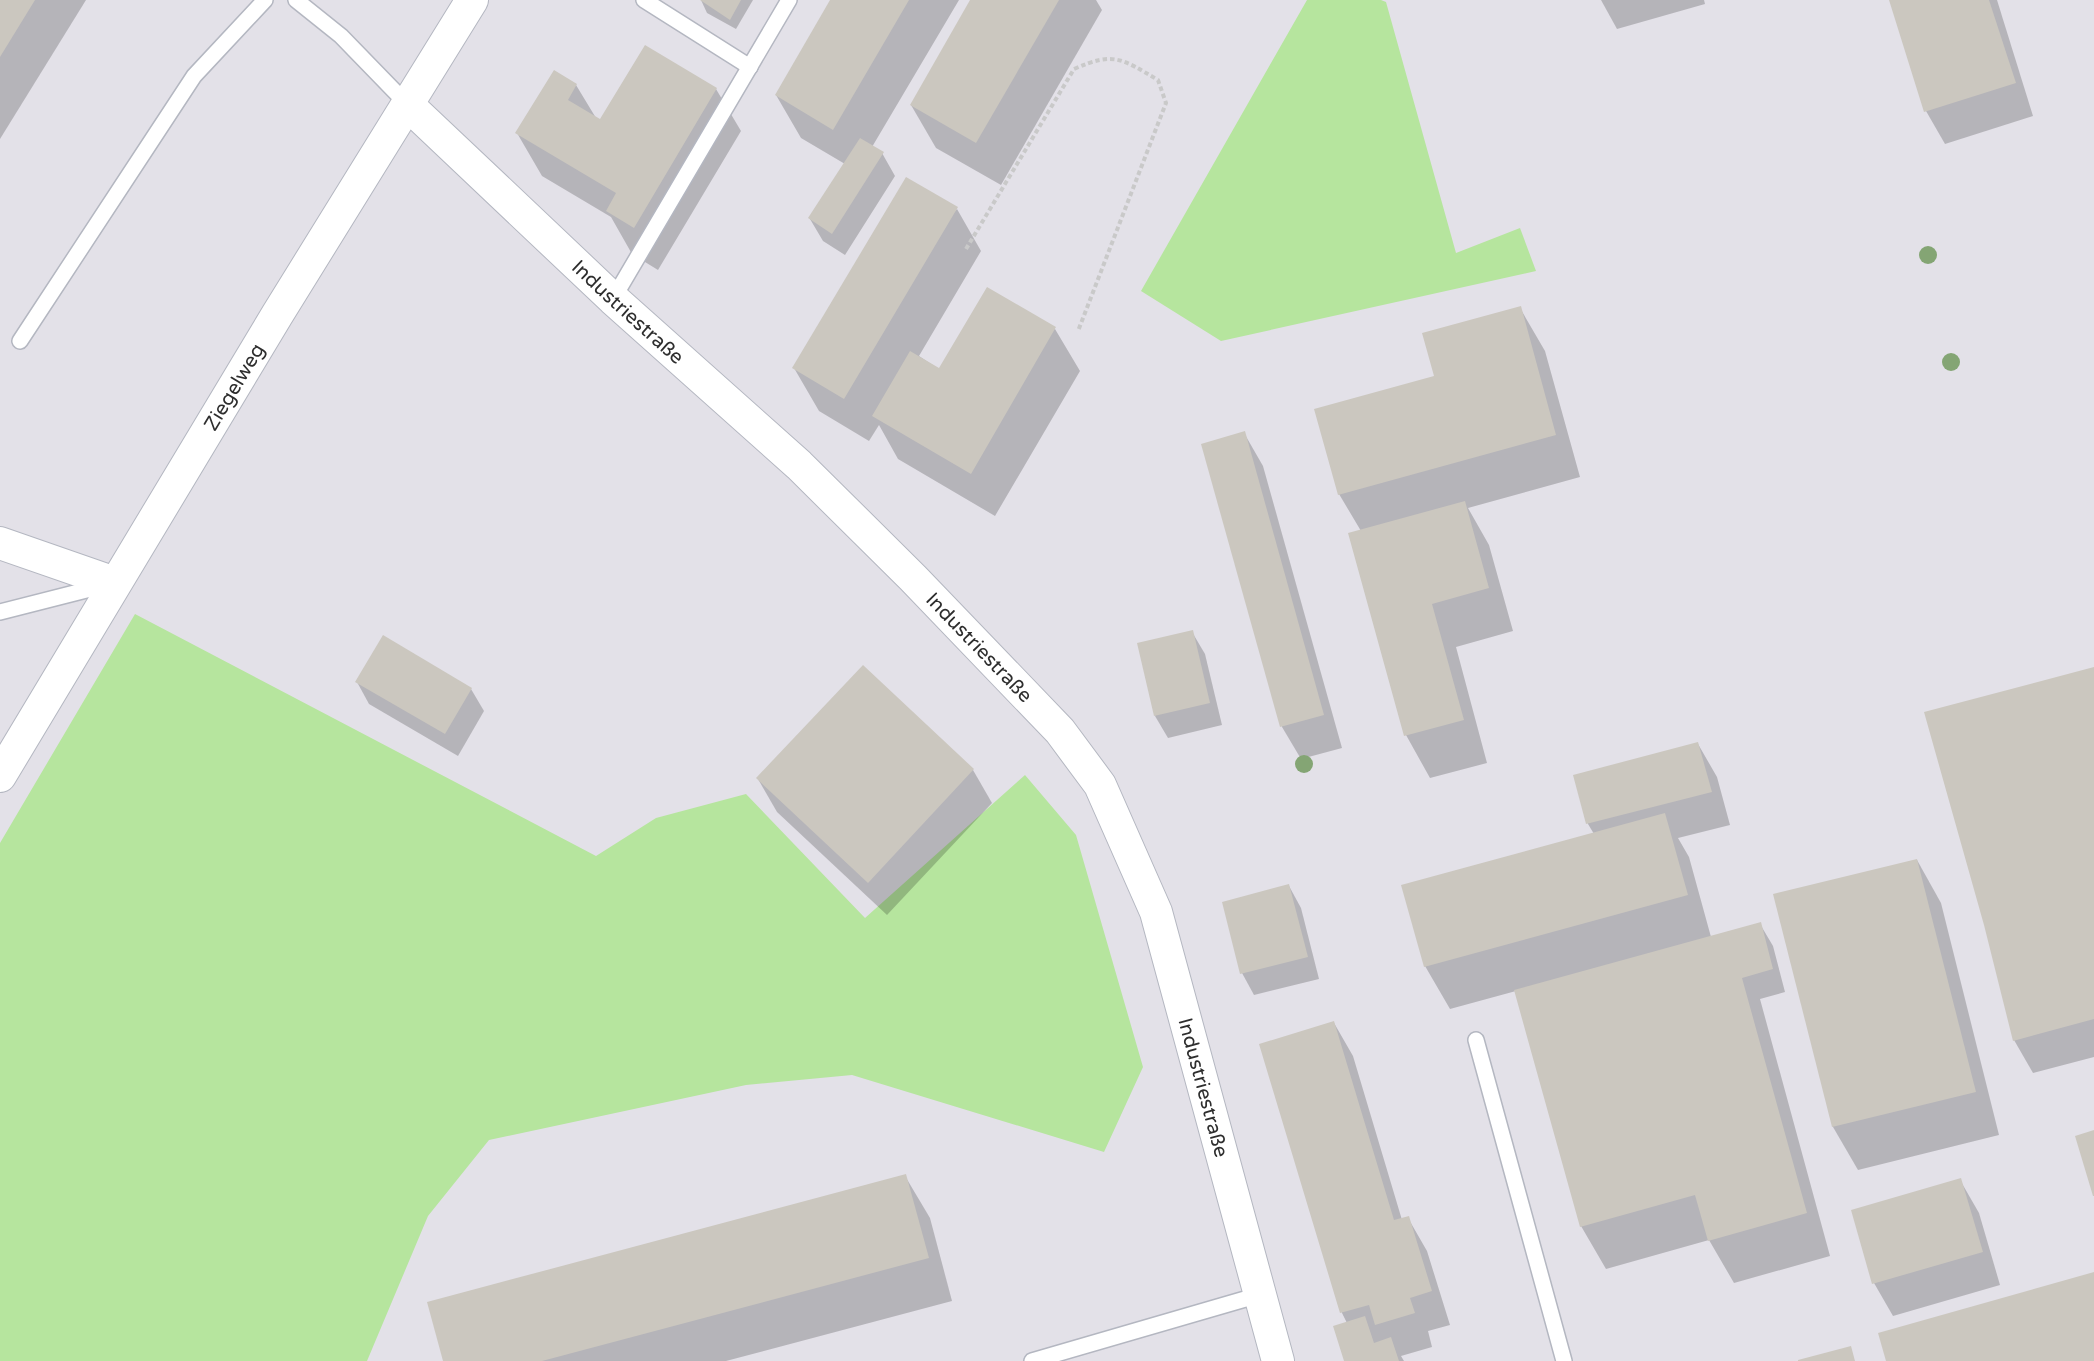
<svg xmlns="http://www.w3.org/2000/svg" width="2094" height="1361" font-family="'Varela Round',sans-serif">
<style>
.industrial{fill:#e3e1e8}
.green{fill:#b6e59e}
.shadow{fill:#0003}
.building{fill:#cbc7bf}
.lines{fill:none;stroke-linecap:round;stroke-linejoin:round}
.lane-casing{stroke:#b4b7c1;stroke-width:18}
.street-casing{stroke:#b4b7c1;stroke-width:34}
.path{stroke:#c9c9c9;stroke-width:4;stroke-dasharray:4.5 3;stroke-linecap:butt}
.lane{stroke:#fff;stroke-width:15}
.street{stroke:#fff;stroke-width:32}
.tree{fill:#84a574}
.labels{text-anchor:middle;stroke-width:4.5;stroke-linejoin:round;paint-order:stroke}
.street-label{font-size:20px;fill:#2e2e2e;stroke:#fff}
</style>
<rect width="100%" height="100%" fill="#efe9e1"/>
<rect class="industrial" x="0" y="0" width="2094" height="1361"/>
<g class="green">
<polygon points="1307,0 1381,0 1386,2 1456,253 1520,228 1536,271 1221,341 1141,291"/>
<polygon points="135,614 596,856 656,818 746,794 865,918 1025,775 1076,835 1143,1067 1104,1152 852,1075 746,1085 489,1140 428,1216 367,1361 0,1361 0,843"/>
</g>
<g class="shadow">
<polygon points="0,0 86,0 0,139"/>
<polygon points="701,0 753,0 736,29 707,13"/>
<polygon points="832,0 959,0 872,147 882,153 895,176 845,255 823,241 810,219 845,164 801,138 776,95"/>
<polygon points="972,0 1096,0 1102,10 1001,185 936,148 911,105"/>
<polygon points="1601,0 1704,0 1705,4 1617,29"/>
<polygon points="1890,0 1997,0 2033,116 1945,144 1926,111"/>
<polygon points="576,85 596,118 601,121 716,89 741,131 658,270 632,254 611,217 542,176 517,133"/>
<polygon points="957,209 981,251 919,356 940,370 1055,329 1080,371 995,516 898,459 879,425 869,441 819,411 794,368"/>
<polygon points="1520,308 1545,351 1580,477 1468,508 1489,545 1513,631 1456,647 1487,763 1430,778 1406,735 1361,531 1339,494 1436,377"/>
<polygon points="1244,433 1263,466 1342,748 1301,759 1282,727"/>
<polygon points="1192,632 1205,654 1222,725 1168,738 1155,716"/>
<polygon points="863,667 973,770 992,803 887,915 777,812 758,779"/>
<polygon points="2094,669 2094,1057 2033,1073 2014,1040"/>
<polygon points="357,682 471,689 484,711 458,756 369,704"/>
<polygon points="1698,744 1717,777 1730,825 1678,838 1689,857 1711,937 1760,924 1773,946 1785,992 1760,999 1830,1256 1734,1283 1709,1240 1606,1269 1581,1226 1516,991 1450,1009 1425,966 1594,834 1588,824 1575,776"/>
<polygon points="1917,860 1941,903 1999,1135 1858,1170 1833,1127 1775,895"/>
<polygon points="1289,886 1301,908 1319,979 1254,995 1242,973"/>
<polygon points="1334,1023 1353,1056 1402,1220 1408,1218 1427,1251 1450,1325 1428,1331 1432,1347 1401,1356 1404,1361 1346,1361 1347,1323 1342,1313 1261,1045"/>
<polygon points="905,1176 930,1218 952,1301 726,1361 445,1361"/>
<polygon points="1960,1180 1979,1213 2000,1285 1893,1316 1874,1283"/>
</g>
<g class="building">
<polygon points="0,0 35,0 0,57"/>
<polygon points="700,0 741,0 730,20"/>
<polygon points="830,0 909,0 833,130 775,95"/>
<polygon points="970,0 1059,0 976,143 910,105"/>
<polygon points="1889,0 1989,0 2016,83 1924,112"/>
<polygon points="645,45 717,88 634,228 606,211 616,193 515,133 554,70 577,84 568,100 600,119"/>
<polygon points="860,138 884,152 832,234 808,218"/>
<polygon points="906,177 958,207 844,399 792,368"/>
<polygon points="987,287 1056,327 971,474 872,416 910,351 939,368"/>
<polygon points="1521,306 1556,435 1338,495 1314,409 1434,376 1422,333"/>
<polygon points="1245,431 1324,715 1280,727 1201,444"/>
<polygon points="1465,501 1489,588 1432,604 1464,720 1404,736 1348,533"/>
<polygon points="1193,630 1210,703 1154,716 1137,643"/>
<polygon points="383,635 472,688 445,734 355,682"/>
<polygon points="863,665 974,769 868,883 756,778"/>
<polygon points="2094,667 2094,1019 2013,1041 1984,925 1924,712"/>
<polygon points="1698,742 1712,792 1586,824 1573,775"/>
<polygon points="1665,813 1688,895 1424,967 1401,885"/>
<polygon points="1917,859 1976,1092 1832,1127 1773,894"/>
<polygon points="1289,884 1308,957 1240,974 1222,902"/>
<polygon points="1761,922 1773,969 1742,978 1807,1213 1708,1241 1695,1195 1580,1227 1514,990"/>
<polygon points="1334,1021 1394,1220 1409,1216 1432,1291 1410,1298 1415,1313 1375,1325 1369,1305 1340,1313 1259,1044"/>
<polygon points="2094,1130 2094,1196 2093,1196 2075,1136"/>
<polygon points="906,1174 929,1258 542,1361 443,1361 427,1302"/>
<polygon points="1961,1178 1983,1252 1872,1284 1851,1210"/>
<polygon points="2094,1272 2094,1361 1886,1361 1878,1333"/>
<polygon points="1365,1316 1374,1343 1391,1337 1399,1361 1344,1361 1333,1326"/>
<polygon points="1851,1346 1855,1361 1798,1361 1798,1360"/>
</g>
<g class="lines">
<g class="lane-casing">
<g id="lane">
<polyline points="296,0 341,36 408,105"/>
<polyline points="644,0 750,67"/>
<polyline points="613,299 789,0"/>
<polyline points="20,341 194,76 265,0"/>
<polyline points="0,612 106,585"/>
<polyline points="1476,1040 1564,1361"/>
<polyline points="1032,1361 1259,1295"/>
</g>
</g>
<g class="street-casing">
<g id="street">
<path id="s1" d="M408,105L613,299L799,465L913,578L1060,731L1100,785L1156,912L1278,1361"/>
<polyline points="0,543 115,583"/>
<path id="s2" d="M0,776L277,315L472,0"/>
</g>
</g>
<path class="path" d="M966,249L1074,69C1114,51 1122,59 1158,80L1166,103L1078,331"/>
<use href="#lane" class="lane"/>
<use href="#street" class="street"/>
</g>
<g class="tree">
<circle cx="1928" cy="255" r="9"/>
<circle cx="1951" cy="362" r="9"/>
<circle cx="1304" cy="764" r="9"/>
</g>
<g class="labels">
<g class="street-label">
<text dy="7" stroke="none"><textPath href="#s1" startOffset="302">Industriestraße</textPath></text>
<text dy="7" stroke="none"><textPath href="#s2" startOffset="454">Ziegelweg</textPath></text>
<text dy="7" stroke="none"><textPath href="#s1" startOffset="788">Industriestraße</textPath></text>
<text dy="7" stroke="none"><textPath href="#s1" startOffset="1292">Industriestraße</textPath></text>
</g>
</g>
</svg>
